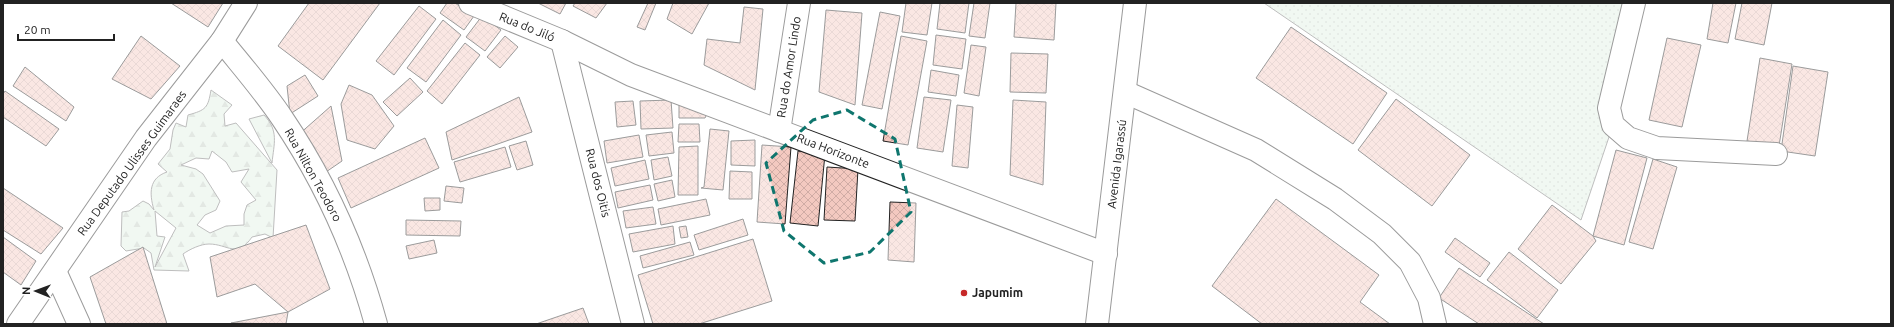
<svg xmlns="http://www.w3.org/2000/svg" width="1894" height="327" font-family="Ubuntu,sans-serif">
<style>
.grass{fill:url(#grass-dots);stroke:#6f6f6f}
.forest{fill:url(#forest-firs);stroke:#6f6f6f;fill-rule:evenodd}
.building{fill:url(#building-cross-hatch);stroke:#222}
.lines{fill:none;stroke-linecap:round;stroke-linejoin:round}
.minor-casing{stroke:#222;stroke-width:24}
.major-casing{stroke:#222;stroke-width:24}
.minor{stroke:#fff;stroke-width:22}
.major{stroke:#fff;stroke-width:22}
.marked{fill:none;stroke:#0f766e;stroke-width:3;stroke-dasharray:8 5;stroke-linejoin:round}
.poi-dot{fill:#c62828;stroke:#fff;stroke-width:1.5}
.labels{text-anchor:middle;stroke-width:3;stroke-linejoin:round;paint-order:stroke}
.street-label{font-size:12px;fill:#222;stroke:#fff}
.poi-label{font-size:12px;font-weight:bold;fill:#222;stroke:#fff;text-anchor:start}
</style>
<defs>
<pattern id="grass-dots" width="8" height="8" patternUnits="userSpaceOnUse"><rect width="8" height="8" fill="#e0efe3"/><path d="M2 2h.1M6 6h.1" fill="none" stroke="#c0cdc2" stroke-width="1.8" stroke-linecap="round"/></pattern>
<pattern id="forest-firs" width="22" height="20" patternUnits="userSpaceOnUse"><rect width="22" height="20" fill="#e0efe3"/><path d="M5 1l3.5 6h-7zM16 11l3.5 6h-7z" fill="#c0cdc2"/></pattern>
<pattern id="building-cross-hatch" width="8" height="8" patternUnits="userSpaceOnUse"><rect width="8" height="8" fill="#f3c9c0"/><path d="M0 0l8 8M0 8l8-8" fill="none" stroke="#d0aca5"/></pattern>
</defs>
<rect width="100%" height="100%" fill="#fff"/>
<polygon class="grass" points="1264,3 1632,3 1610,134 1581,220"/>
<g class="forest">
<path d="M211,90L232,105L224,114L225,126L236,123L277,170L273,238L265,234L252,237C237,259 228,244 209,244C201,244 190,249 183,254L189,271L154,270L151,253L144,248L126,251L121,246L122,212L129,211L143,201L149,204L154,210C149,193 149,178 167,172L158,164L170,149L173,130L176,123L186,127L188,115C206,110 208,108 211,90ZM212,151L226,162L232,172L249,169L241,182L256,200L247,205L244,214V225L226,226L210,233L197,225L205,215L216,210L220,201L203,174L196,169L181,165L196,158L209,159ZM155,211L176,228L155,267L165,237L157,236Z"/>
<path d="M264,115C279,131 274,143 272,163L249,119Z"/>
</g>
<g class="building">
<polygon points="171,3 223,3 208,27"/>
<polygon points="309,3 380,3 323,80 278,46"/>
<polygon points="447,3 455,3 474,16 464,30 440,13"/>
<polygon points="538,3 566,3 560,14"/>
<polygon points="575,3 607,3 596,18 573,6"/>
<polygon points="648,3 656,3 645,30 637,27"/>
<polygon points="673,3 709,3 692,34 667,19"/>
<polygon points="906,3 932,3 927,35 902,32"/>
<polygon points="940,3 969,3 965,33 937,29"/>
<polygon points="974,3 990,3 985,38 969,36"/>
<polygon points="1016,3 1056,3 1054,40 1014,37"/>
<polygon points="1713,3 1736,3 1728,43 1707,39"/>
<polygon points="1742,3 1772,3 1764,45 1735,39"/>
<polygon points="419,6 436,19 394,75 376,61"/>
<polygon points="744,7 763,9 755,90 704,65 707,39 740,43"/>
<polygon points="826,10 862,13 855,105 819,92"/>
<polygon points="880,12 900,16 882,109 862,105"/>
<polygon points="482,16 501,30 485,51 466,37"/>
<polygon points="443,20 461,35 426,82 407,68"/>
<polygon points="1291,27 1387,93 1353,144 1256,78"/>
<polygon points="936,35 966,39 962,69 933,65"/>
<polygon points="141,36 180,66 151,99 112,79"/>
<polygon points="505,36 518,47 500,68 487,57"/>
<polygon points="901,36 927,41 908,145 883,141"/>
<polygon points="1667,38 1701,45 1682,127 1649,120"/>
<polygon points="465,43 480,55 442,104 427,91"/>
<polygon points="971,45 986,47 979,96 964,93"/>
<polygon points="1011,53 1048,54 1046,93 1010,92"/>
<polygon points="1760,58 1792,64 1779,146 1747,141"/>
<polygon points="1793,66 1828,72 1815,156 1781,151"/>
<polygon points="25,67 74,107 66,121 13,86"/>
<polygon points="931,70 959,75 956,96 928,92"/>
<polygon points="305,75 318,96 290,114 287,86"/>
<polygon points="410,78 423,92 397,116 383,102"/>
<polygon points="349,85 372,95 394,126 375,149 347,140 341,104"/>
<polygon points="5,91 59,129 46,146 3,117 3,94"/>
<polygon points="519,97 532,132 452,160 446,132"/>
<polygon points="924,97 951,100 943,152 917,148"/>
<polygon points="1396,99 1470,155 1432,206 1358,150"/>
<polygon points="671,100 673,128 641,129 640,101"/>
<polygon points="1013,100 1046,102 1043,185 1010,175"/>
<polygon points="633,101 636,125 617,127 615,102"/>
<polygon points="679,101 708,112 705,118 679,118"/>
<polygon points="957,105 973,107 968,168 952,166"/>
<polygon points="331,106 342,161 323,174 297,136"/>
<polygon points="679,124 699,124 700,142 678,142"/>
<polygon points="710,129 729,131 723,190 701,188 704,187"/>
<polygon points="672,132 674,153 649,156 646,135"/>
<polygon points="639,135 643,157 607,163 604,141"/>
<polygon points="425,138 439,168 351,208 338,178"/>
<polygon points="755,140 755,166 731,165 731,141"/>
<polygon points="526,141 533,165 517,170 509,146"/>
<polygon points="762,145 791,147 785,224 757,222"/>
<polygon points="698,146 698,195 678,195 679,147"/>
<polygon points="505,147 511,167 460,182 454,162"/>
<polygon points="1616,150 1647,158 1624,245 1593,236"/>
<polygon points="798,151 825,154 818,226 790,223"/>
<polygon points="668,157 672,176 654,180 651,160"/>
<polygon points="1653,159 1677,167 1653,249 1629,242"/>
<polygon points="645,160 649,179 615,186 611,168"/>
<polygon points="827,167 858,169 855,221 824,220"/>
<polygon points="730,171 752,172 752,199 729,199"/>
<polygon points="672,180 675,197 658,201 654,184"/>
<polygon points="650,185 653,200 618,208 615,192"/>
<polygon points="446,186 464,188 462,203 444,201"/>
<polygon points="3,188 63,228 41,254 3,230"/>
<polygon points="424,198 440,198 440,210 425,211"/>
<polygon points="706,199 710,215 661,225 658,209"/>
<polygon points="1276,199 1379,275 1360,302 1390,324 1262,324 1212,286"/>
<polygon points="890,202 916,203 914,262 888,260"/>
<polygon points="1552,205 1593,236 1596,241 1561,284 1518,249"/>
<polygon points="653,207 656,224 626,228 623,211"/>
<polygon points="743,219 748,235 699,250 694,235"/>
<polygon points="406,220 461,221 460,236 406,235"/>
<polygon points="306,225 330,289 288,312 255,284 217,297 210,257"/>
<polygon points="673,226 675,244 633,252 629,234"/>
<polygon points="686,226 688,237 681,238 679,227"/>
<polygon points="3,237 36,261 21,285 3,272"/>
<polygon points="1455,238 1490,263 1480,277 1445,252"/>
<polygon points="753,239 772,301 699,324 653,324 638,275"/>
<polygon points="434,240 437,253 409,259 406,246"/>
<polygon points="690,242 694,255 643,268 640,256"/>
<polygon points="143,247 167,324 106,324 90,277"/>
<polygon points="1509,252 1558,290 1537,318 1487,280"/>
<polygon points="1459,268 1544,324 1479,324 1439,298"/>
<polygon points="583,308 589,324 536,324"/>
<polygon points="288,312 286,324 231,323"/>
</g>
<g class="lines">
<g class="minor-casing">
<g id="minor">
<polyline points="470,3 562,41 631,75 1106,254"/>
<polyline points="1634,3 1609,108 1613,125 1628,138 1657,148 1776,154"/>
<path d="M222,41C242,66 264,91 282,118C324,180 356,251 376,324"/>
<polyline points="562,41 633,324"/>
<polyline points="1125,92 1256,150 1335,199 1382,234 1410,262 1429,298 1435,324"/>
<polyline points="779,131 799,3"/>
<polyline points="55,271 79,324"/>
<polyline points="18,324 146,138 222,41 246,3"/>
</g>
</g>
<g class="major-casing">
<polyline id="major" points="1097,324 1135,3"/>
</g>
<use href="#minor" class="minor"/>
<use href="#major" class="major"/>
</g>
<path d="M0 0H1894V327H0ZM847,110L895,139L911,212L870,252L824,263L784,231L766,163L813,120Z" fill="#fff" fill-opacity=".55" fill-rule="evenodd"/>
<path class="marked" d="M847,110L895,139L911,212L870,252L824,263L784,231L766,163L813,120Z"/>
<circle class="poi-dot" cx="964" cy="293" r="4"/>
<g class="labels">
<g class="street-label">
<text transform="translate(527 27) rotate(22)" y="4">Rua do Jiló</text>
<text transform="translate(789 67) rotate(-81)" y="4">Rua do Amor Lindo</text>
<text transform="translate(833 151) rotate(21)" y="4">Rua Horizonte</text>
<text transform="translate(132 163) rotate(-54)" y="4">Rua Deputado Ulisses Guimaraes</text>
<text transform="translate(1117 164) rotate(-83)" y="4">Avenida Igarassú</text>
<text transform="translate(313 175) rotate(61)" y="4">Rua Nilton Teodoro</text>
<text transform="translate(598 183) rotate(76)" y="4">Rua dos Oitis</text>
</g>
<g class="poi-label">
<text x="972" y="297">Japumim</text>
</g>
</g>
<rect width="1894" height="327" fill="none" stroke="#222222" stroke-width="8"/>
<g transform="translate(36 291) rotate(271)" stroke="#ffffff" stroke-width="3" paint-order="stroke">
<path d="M0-3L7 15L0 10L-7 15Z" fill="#222222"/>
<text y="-6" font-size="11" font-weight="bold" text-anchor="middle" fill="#222222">N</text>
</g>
<path d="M18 34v6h96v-6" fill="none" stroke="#222222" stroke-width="2"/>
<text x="24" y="34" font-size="12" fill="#222222" stroke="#ffffff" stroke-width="3" paint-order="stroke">20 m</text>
</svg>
